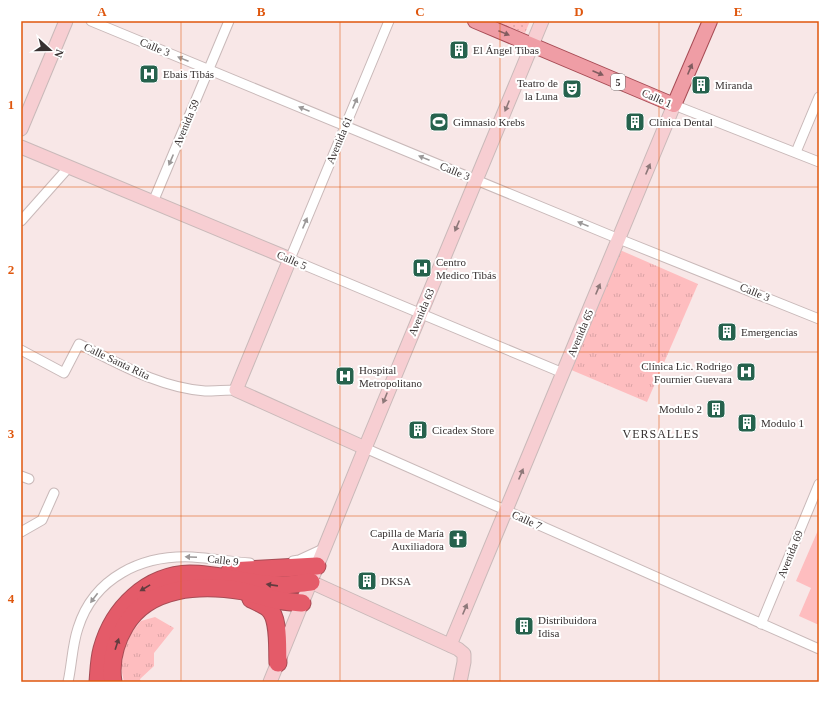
<svg xmlns="http://www.w3.org/2000/svg" width="840" height="703" font-family="'Times New Roman',serif">
<style>
.grass{fill:url(#grass-tufts)}
.garden{fill:url(#garden-dots)}
.pitch{fill:#febdbf}
.lines{fill:none;stroke-linecap:round;stroke-linejoin:round}
.street-casing{stroke:#c9b9b9;stroke-width:11}
.secondary-casing{stroke:#c9b9b9;stroke-width:15}
.primary-casing{stroke:#a74c55;stroke-width:16}
.highway-casing{stroke:#a74c55;stroke-width:19}
.street{stroke:#fff;stroke-width:9}
.secondary{stroke:#f7ced2;stroke-width:13}
.primary{stroke:#ef9da5;stroke-width:14}
.highway{stroke:#e45b69;stroke-width:17}
.oneway{fill:#815c5f}
.oneway2{fill:#9b9898}
.oneway3{fill:#8d7879}
.oneway4{fill:#623c3f}
.grid{fill:none;stroke:#df570e;stroke-width:1;stroke-opacity:0.55}
.labels{text-anchor:middle;stroke-width:4;stroke-linejoin:round;paint-order:stroke}
.shield{fill:#fff;stroke:#736f6f;stroke-width:1}
.shield-label{font-size:10px;font-weight:bold;fill:#373131}
.street-label{font-size:11px;fill:#373131;stroke:#fff}
.poi-label{font-size:11px;fill:#373131;stroke:#fff;text-anchor:start}
.neighbourhood-label{font-size:12px;letter-spacing:1px;fill:#373131;stroke:#fff}
.neatline{fill:none;stroke:#df570e;stroke-width:1.5}
.grid-label{font-size:13px;text-anchor:middle;font-weight:bold;fill:#df570e}
</style>
<defs>
<pattern id="grass-tufts" width="24" height="20" patternUnits="userSpaceOnUse"><rect width="24" height="20" fill="#febdbf"/><path d="M3 7l-1-3M5 7V3M7 7l1-3M15 17l-1-3M17 17v-4M19 17l1-3" fill="none" stroke="#daa3a5"/></pattern>
<pattern id="garden-dots" width="8" height="8" patternUnits="userSpaceOnUse"><rect width="8" height="8" fill="#febdbf"/><path d="M2 2h.1M6 6h.1" fill="none" stroke="#daa3a5" stroke-width="1.8" stroke-linecap="round"/></pattern>
</defs>
<rect width="100%" height="100%" fill="#f8e7e7"/>
<g class="grass">
<polygon points="620,250 698,284 647,402 569,369"/>
<polygon points="155,617 174,628 154,653 154,666 140,679 141,682 124,682 121,668 124,649 132,632 141,621"/>
</g>
<polygon class="garden" points="494,21 530,21 525,33"/>
<polygon class="pitch" points="819,528 819,625 799,616 811,588 796,581"/>
<g class="lines">
<g class="street-casing">
<g id="street">
<polyline points="91,21 619,239 819,319"/>
<polyline points="389,21 290,259 563,373"/>
<polyline points="674,105 819,162"/>
<polyline points="796,152 819,97"/>
<polyline points="153,202 229,21"/>
<polyline points="21,221 69,167"/>
<path d="M21,350L64,373L79,344C118,363 160,388 205,391C215,391 226,390 236,390"/>
<polyline points="365,448 819,649"/>
<polyline points="21,476 29,479"/>
<polyline points="21,532 42,520 54,493"/>
<polyline points="293,561 299,560 325,548"/>
<polyline points="761,624 819,484"/>
<path d="M68,682C72,664 72,646 78,628C94,577 142,555 192,557C212,558 231,562 250,563"/>
</g>
</g>
<g class="secondary-casing">
<g id="secondary">
<polyline points="21,129 66,21"/>
<polyline points="21,147 290,259 236,390 365,448"/>
<polyline points="311,582 458,649 464,654 464,662 460,682"/>
<polyline points="450,645 674,105"/>
<polyline points="270,682 365,448 542,21"/>
</g>
</g>
<g class="primary-casing">
<polyline id="primary" points="475,21 674,105 710,21"/>
</g>
<g class="highway-casing">
<g id="highway">
<polyline points="230,571 317,566"/>
<path d="M251,599C257,602 263,604 268,608C280,618 277,648 278,663"/>
<path d="M98,682C99,671 99,660 102,649C113,608 147,575 190,574C220,574 248,584 278,585C288,586 300,583 311,582"/>
<path d="M113,682C110,663 115,643 125,626C148,586 201,584 243,591C254,594 266,598 278,600C286,602 294,602 302,603"/>
</g>
</g>
<use href="#street" class="street"/>
<use href="#secondary" class="secondary"/>
<use href="#primary" class="primary"/>
<use href="#highway" class="highway"/>
</g>
<defs><path id="oneway-solid" d="M-6-.8H1V-3.2L6.5 0L1 3.2V.8H-6Z"/></defs>
<g class="oneway">
<use href="#oneway-solid" transform="translate(504 33) rotate(22)"/>
<use href="#oneway-solid" transform="translate(690 69) rotate(-67)"/>
<use href="#oneway-solid" transform="translate(598 73) rotate(23)"/>
</g>
<g class="oneway2">
<use href="#oneway-solid" transform="translate(183 59) rotate(-158)"/>
<use href="#oneway-solid" transform="translate(355 103) rotate(-67)"/>
<use href="#oneway-solid" transform="translate(304 109) rotate(-158)"/>
<use href="#oneway-solid" transform="translate(424 158) rotate(-158)"/>
<use href="#oneway-solid" transform="translate(171 160) rotate(113)"/>
<use href="#oneway-solid" transform="translate(305 223) rotate(-67)"/>
<use href="#oneway-solid" transform="translate(583 224) rotate(-158)"/>
<use href="#oneway-solid" transform="translate(191 557) rotate(-178)"/>
<use href="#oneway-solid" transform="translate(94 598) rotate(127)"/>
</g>
<g class="oneway3">
<use href="#oneway-solid" transform="translate(507 106) rotate(112)"/>
<use href="#oneway-solid" transform="translate(648 169) rotate(-67)"/>
<use href="#oneway-solid" transform="translate(457 226) rotate(113)"/>
<use href="#oneway-solid" transform="translate(598 289) rotate(-67)"/>
<use href="#oneway-solid" transform="translate(385 398) rotate(112)"/>
<use href="#oneway-solid" transform="translate(521 474) rotate(-67)"/>
<use href="#oneway-solid" transform="translate(465 609) rotate(-67)"/>
</g>
<g class="oneway4">
<use href="#oneway-solid" transform="translate(272 585) rotate(-172)"/>
<use href="#oneway-solid" transform="translate(145 588) rotate(149)"/>
<use href="#oneway-solid" transform="translate(117 644) rotate(-72)"/>
</g>
<path class="grid" d="M181,21V682M340,21V682M500,21V682M659,21V682M21,187H819M21,352H819M21,516H819"/>
<defs>
<g id="building-square" transform="scale(1)"><rect x="-9" y="-9" width="18" height="18" rx="4" fill="#26624d" stroke="#fff"/><path d="M-4-6H4V6H1V3H-1V6H-4ZM-2.5-4.3h1.7v1.8h-1.7ZM.8-4.3h1.7v1.8H.8ZM-2.5-1h1.7V.8h-1.7ZM.8-1h1.7V.8H.8Z" fill="#fff"/></g>
<g id="hospital-square" transform="scale(1)"><rect x="-9" y="-9" width="18" height="18" rx="4" fill="#26624d" stroke="#fff"/><path d="M-5-5h3v3.5h4V-5h3V5h-3V1.5h-4V5h-3Z" fill="#fff"/></g>
<g id="theatre-square" transform="scale(1)"><rect x="-9" y="-9" width="18" height="18" rx="4" fill="#26624d" stroke="#fff"/><path d="M-5-5.5Q0-4 5-5.5V0Q5 5 0 6Q-5 5-5 0ZM-3.3-2.5H-1v1.5H-3.3ZM1-2.5H3.3v1.5H1ZM-2.8 1Q0 5.5 2.8 1Z" fill="#fff"/></g>
<g id="stadium-square" transform="scale(1)"><rect x="-9" y="-9" width="18" height="18" rx="4" fill="#26624d" stroke="#fff"/><path d="M0-5a6.5 5 0 1 0 0 10a6.5 5 0 1 0 0-10ZM-3.5-1.8h7v3.6h-7Z" fill="#fff"/></g>
<g id="church-square" transform="scale(1)"><rect x="-9" y="-9" width="18" height="18" rx="4" fill="#26624d" stroke="#fff"/><path d="M-1.2-6h2.4v3.5h3.3v2.4h-3.3V6h-2.4V-.1h-3.3v-2.4h3.3Z" fill="#fff"/></g>
</defs>
<g fill-rule="evenodd">
<use href="#building-square" x="459" y="50"/>
<use href="#hospital-square" x="149" y="74"/>
<use href="#building-square" x="701" y="85"/>
<use href="#theatre-square" x="572" y="89"/>
<use href="#stadium-square" x="439" y="122"/>
<use href="#building-square" x="635" y="122"/>
<use href="#hospital-square" x="422" y="268"/>
<use href="#building-square" x="727" y="332"/>
<use href="#hospital-square" x="746" y="372"/>
<use href="#hospital-square" x="345" y="376"/>
<use href="#building-square" x="716" y="409"/>
<use href="#building-square" x="747" y="423"/>
<use href="#building-square" x="418" y="430"/>
<use href="#church-square" x="458" y="539"/>
<use href="#building-square" x="367" y="581"/>
<use href="#building-square" x="524" y="626"/>
</g>
<g class="labels">
<rect class="shield" x="611" y="74" width="14" height="16" rx="3"/>
<g class="shield-label">
<text x="618" y="86">5</text>
</g>
<g class="street-label">
<text transform="translate(155 47) rotate(22)" y="4">Calle 3</text>
<text transform="translate(657 98) rotate(23)" y="4">Calle 1</text>
<text transform="translate(186 123) rotate(-67)" y="4">Avenida 59</text>
<text transform="translate(339 140) rotate(-67)" y="4">Avenida 61</text>
<text transform="translate(455 171) rotate(22)" y="4">Calle 3</text>
<text transform="translate(292 260) rotate(23)" y="4">Calle 5</text>
<text transform="translate(755 292) rotate(22)" y="4">Calle 3</text>
<text transform="translate(421 312) rotate(-67)" y="4">Avenida 63</text>
<text transform="translate(580 333) rotate(-67)" y="4">Avenida 65</text>
<text transform="translate(117 361) rotate(25)" y="4">Calle Santa Rita</text>
<text transform="translate(527 520) rotate(24)" y="4">Calle 7</text>
<text transform="translate(790 554) rotate(-68)" y="4">Avenida 69</text>
<text transform="translate(223 560) rotate(6)" y="4">Calle 9</text>
</g>
<g class="poi-label">
<text x="473" y="54">El Ángel Tibas</text>
<text x="163" y="78">Ebais Tibás</text>
<text x="558" y="87" text-anchor="end">Teatro de<tspan x="558" dy="13">la Luna</tspan></text>
<text x="715" y="89">Miranda</text>
<text x="453" y="126">Gimnasio Krebs</text>
<text x="649" y="126">Clínica Dental</text>
<text x="436" y="266">Centro<tspan x="436" dy="13">Medico Tibás</tspan></text>
<text x="741" y="336">Emergencias</text>
<text x="732" y="370" text-anchor="end">Clínica Lic. Rodrigo<tspan x="732" dy="13">Fournier Guevara</tspan></text>
<text x="359" y="374">Hospital<tspan x="359" dy="13">Metropolitano</tspan></text>
<text x="702" y="413" text-anchor="end">Modulo 2</text>
<text x="761" y="427">Modulo 1</text>
<text x="432" y="434">Cicadex Store</text>
<text x="444" y="537" text-anchor="end">Capilla de María<tspan x="444" dy="13">Auxiliadora</tspan></text>
<text x="381" y="585">DKSA</text>
<text x="538" y="624">Distribuidora<tspan x="538" dy="13">Idisa</tspan></text>
</g>
<g class="neighbourhood-label">
<text x="661" y="438">VERSALLES</text>
</g>
</g>
<rect width="840" height="703" fill="none" stroke="#ffffff" stroke-width="44"/>
<g transform="translate(50 50) rotate(111)" stroke="#ffffff" stroke-width="3" paint-order="stroke">
<path d="M0-3L7 15L0 10L-7 15Z" fill="#373131"/>
<text y="-6" font-size="11" font-weight="bold" text-anchor="middle" fill="#373131">N</text>
</g>
<rect x="22" y="22" width="796" height="659" class="neatline"/>
<g class="grid-label">
<text x="102" y="16">A</text>
<text x="261" y="16">B</text>
<text x="420" y="16">C</text>
<text x="579" y="16">D</text>
<text x="738" y="16">E</text>
<text x="11" y="109">1</text>
<text x="11" y="274">2</text>
<text x="11" y="438">3</text>
<text x="11" y="603">4</text>
</g>
</svg>
